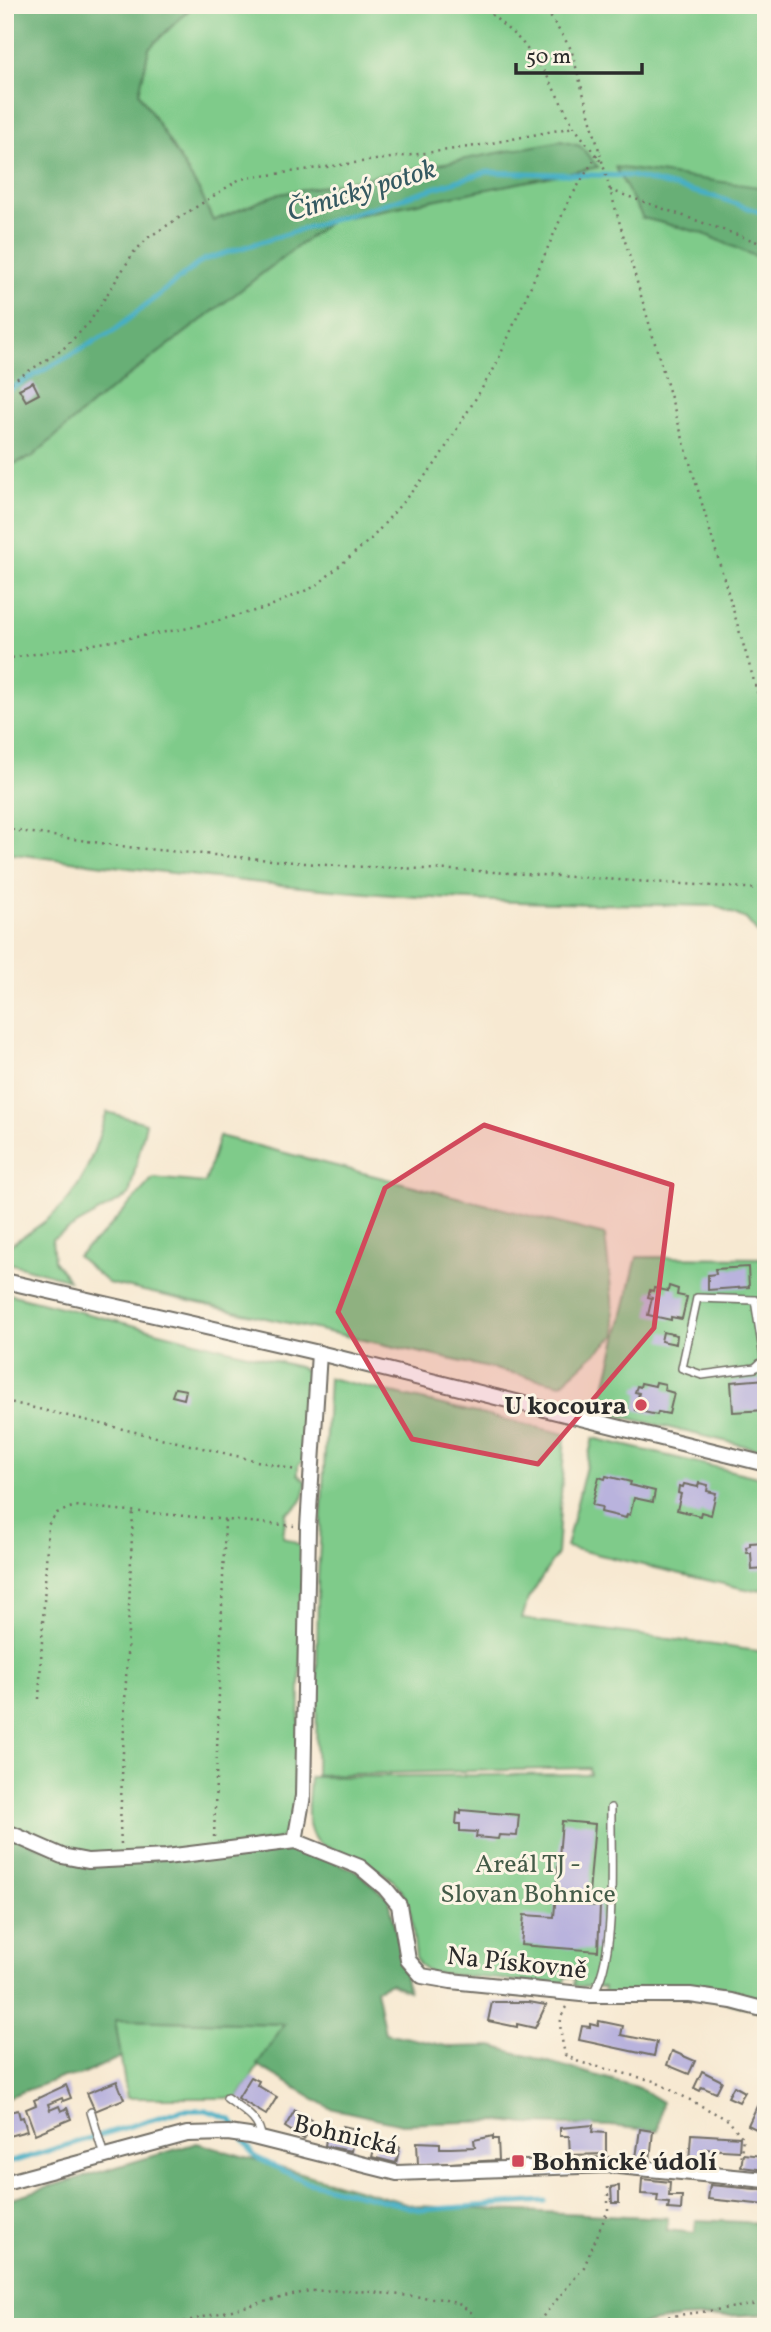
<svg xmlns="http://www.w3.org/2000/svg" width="771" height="2332" font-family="Vollkorn,serif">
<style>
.green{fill:#7fcb8a;stroke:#557b5a;stroke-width:2}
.forest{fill:#67af76;stroke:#496d50;stroke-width:2}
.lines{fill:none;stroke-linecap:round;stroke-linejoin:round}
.stream{stroke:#46afc5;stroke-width:5}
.building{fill:#b9b3dd}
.service-casing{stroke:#726e65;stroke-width:10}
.minor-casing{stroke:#726e65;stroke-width:18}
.path{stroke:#726e65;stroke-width:2.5;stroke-dasharray:2 5;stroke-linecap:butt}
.service{stroke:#fff;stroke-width:7}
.minor{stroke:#fff;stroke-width:14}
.marked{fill:#d1495b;fill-opacity:0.2;stroke:#d1495b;stroke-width:5;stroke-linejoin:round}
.poi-dot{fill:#d1495b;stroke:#fcf5e5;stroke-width:2.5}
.labels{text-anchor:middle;stroke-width:6;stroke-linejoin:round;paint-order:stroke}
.poi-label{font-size:26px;font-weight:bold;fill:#2b2b2b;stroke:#fcf5e5;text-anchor:end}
.park-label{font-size:26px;fill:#445b48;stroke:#fcf5e5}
.street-label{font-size:26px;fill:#2b2b2b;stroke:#fcf5e5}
.water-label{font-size:28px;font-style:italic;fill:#345961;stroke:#fcf5e5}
</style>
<rect width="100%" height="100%" fill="#fcf5e5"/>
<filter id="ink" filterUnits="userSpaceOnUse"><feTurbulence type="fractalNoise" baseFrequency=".0143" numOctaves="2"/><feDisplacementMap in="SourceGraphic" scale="14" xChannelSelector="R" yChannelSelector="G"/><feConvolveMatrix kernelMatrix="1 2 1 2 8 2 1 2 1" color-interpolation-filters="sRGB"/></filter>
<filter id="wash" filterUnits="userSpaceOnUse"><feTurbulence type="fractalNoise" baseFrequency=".00686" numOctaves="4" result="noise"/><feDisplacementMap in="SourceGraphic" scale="28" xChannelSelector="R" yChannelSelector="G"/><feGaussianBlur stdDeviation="1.57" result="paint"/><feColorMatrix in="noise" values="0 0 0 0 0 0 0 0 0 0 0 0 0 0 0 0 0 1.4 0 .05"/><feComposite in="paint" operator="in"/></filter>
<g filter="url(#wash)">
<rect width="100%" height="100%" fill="#f7e9d2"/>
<g class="green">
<path d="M194,5H766V188H756L643,218L702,233L766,261V988L761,937L746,919L716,906C617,904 517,904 418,897C280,887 143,870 5,853V467L32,457L93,403L332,220L538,179L371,178L275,195L213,221L200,192L139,93L149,48Z"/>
<path d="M107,1112L146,1123L129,1195L52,1239L54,1261L69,1280L5,1262V1248C26,1235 55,1217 70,1197C89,1172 97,1141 107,1112Z"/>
<polygon points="219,1136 605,1235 616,1335 561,1384 108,1283 77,1256 103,1234 153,1178 205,1183"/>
<polygon points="637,1257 766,1258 766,1451 599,1411"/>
<path d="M5,1293L299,1367L309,1372L306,1459L298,1465V1474L306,1482C305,1499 301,1506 286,1513L283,1537L304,1547L297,1797C294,1815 293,1831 276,1840L128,1862L46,1850L5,1833Z"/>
<path d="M329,1378L565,1434L557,1554L528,1599L522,1619L766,1652V2013L702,1996L604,1997V1987L574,1986L575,1978L565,1977L564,1985L431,1973L419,1964L416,1957C413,1937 413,1911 403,1893C391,1869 343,1854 319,1844C302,1827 309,1799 310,1777L590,1774L589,1768L316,1775L318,1578Z"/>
<polygon points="593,1438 766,1479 766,1589 749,1590 566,1547"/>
<polygon points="115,2020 285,2024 238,2098 127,2098"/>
</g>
<g class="forest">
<polygon points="5,5 194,5 149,48 139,93 200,192 213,221 275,195 561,141 580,146 598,167 332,220 93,403 32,457 5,467"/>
<polygon points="615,167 766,188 766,261 702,233 643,218"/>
<polygon points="5,1833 46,1850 128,1862 276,1840 300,1848 355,1870 389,1898 408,1991 390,1983 376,1989 385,2033 451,2047 492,2046 637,2087 662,2102 658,2131 610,2126 526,2124 500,2121 402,2124 330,2108 257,2065 284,2024 115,2020 121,2057 79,2076 63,2077 5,2098"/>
<polygon points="197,2143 416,2206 668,2218 667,2230 695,2233 696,2220 766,2223 766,2314 678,2318 631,2327 5,2327 5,2200"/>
</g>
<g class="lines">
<g class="stream">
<polyline points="5,392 113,331 203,260 486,172 631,176 716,197 766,214"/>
<polyline points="5,2164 183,2110 206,2110 231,2119 255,2157 305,2181 421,2210 545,2201"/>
</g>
</g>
<g id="blocks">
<g class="building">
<polygon points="33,382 39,394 26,401 19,389"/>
<polygon points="748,1267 749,1287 708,1290 708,1275 716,1274 715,1269"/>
<polygon points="669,1286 678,1289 677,1295 687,1297 682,1319 671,1317 671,1320 648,1315 652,1298 648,1297 650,1290 653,1291 654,1288 668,1291"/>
<polygon points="663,1332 677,1335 676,1344 661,1341"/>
<polygon points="766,1379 766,1410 733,1412 731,1382"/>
<polygon points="656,1382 665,1384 664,1390 674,1393 669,1414 658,1412 657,1415 635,1410 639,1393 635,1392 637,1386 640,1387 641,1383 655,1386"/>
<polygon points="175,1388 186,1390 184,1399 172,1396"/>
<polygon points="606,1476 631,1482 630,1485 655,1491 653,1502 634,1498 630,1515 627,1514 626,1518 601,1512 602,1507 592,1505 599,1477 605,1479"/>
<polygon points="699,1483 708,1485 707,1491 716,1493 711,1515 701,1512 700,1516 677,1510 681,1494 678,1493 679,1486 683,1487 684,1484 698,1487"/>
<polygon points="766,1542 766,1569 752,1570 751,1553 747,1553 746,1547 750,1546 750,1543"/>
<polygon points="461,1810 519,1815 517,1836 499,1835 498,1839 476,1837 477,1832 460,1831 460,1824 456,1824 457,1813 461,1814"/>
<polygon points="562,1821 595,1824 588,1905 600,1906 598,1951 521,1945 524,1915 554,1917"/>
<polygon points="492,2002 529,2002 546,2005 535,2028 517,2024 517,2027 488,2021"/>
<polygon points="599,2021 623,2026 621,2035 657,2042 654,2056 579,2040 582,2026 590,2027 590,2024 598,2026"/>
<polygon points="672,2051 695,2061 689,2074 667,2065"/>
<polygon points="702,2071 722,2081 716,2093 702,2087 700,2091 694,2088"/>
<polygon points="251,2077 259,2081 257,2085 277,2097 266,2115 238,2098"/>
<polygon points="117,2081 124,2099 95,2111 87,2093"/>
<polygon points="66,2085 71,2098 63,2101 62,2098 48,2104 50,2110 59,2106 61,2111 67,2108 71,2119 35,2134 26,2109 36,2105 34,2100"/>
<polygon points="734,2086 745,2092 739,2102 728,2097"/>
<polygon points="766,2104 766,2134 748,2125 757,2106 763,2109"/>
<polygon points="18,2110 20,2118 23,2117 27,2131 5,2137 5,2113"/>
<polygon points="295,2110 314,2122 304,2139 285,2127"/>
<polygon points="593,2125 592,2132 606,2133 606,2154 570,2155 569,2136 560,2136 560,2128"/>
<polygon points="343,2126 356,2129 351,2151 325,2146 328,2127 342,2130"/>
<polygon points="640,2129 653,2131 650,2160 636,2158"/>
<polygon points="691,2134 740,2137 739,2151 705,2149 704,2164 689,2162"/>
<polygon points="493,2136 493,2139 498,2139 499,2160 418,2165 417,2142 440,2143 440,2148 451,2148 475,2147 474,2140"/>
<polygon points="376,2141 400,2147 396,2163 372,2157"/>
<polygon points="765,2149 766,2170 741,2167 743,2154 763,2156"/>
<polygon points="642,2179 670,2182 669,2196 682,2196 681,2210 668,2209 669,2203 657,2202 658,2195 641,2194"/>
<polygon points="710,2185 766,2190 766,2205 708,2199"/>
<polygon points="619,2186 619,2203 612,2203 611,2187"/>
</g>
</g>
</g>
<g filter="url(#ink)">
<use href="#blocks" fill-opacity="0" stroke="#726e65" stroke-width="2"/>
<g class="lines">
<g class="service-casing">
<g id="service">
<polyline points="764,1358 755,1300 697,1298 682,1368 702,1375 755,1368 766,1358"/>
<path d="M592,1994C618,1960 610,1853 611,1808"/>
<path d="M227,2098C241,2109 262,2120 261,2139"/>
<polyline points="91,2112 104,2156"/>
</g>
</g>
<g class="minor-casing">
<g id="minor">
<polyline points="5,1281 319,1353 766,1464"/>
<polyline points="5,1831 62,1856 88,1861 166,1857 295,1841 360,1867 385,1888 399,1905 408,1960 422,1976 451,1981 591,1995 690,1995 732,2001 766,2010"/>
<polyline points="295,1841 303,1796 308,1527 319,1353"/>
<polyline points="5,2183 187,2134 228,2133 249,2136 397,2173 607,2165 766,2180"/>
</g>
</g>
<g class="path">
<polyline points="481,5 521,41 546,74 574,127 602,163"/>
<polyline points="543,5 571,49 610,190 766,722"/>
<polyline points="610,190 766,245"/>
<polyline points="5,386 62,350 89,323 134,252 149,237 240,179 476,146 574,127"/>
<polyline points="5,659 189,628 266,608 316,586 373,537 436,463 495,367 568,202 600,150"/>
<polyline points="5,829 135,848 339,866 478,871 761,889 766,900"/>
<polyline points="5,1401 295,1470"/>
<polyline points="39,1699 48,1525 57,1513 75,1506 294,1526"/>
<polyline points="214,1837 225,1520"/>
<polyline points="121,1844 120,1825 133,1511"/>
<path d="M566,2007C556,2022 562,2038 565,2055L579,2062L654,2081L728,2120L743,2138L740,2161"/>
<polyline points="163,2327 309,2291 349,2290 443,2299 461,2305 472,2313 477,2327"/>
<polyline points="534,2327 584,2267 608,2210 608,2182"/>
<polyline points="592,2327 766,2303"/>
</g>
<use href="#service" class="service"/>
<use href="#minor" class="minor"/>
</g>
</g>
<path class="marked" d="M484,1125L672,1185L654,1328L538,1464L412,1439L338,1312L385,1188Z"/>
<g class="poi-dot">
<circle cx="641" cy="1405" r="7"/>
<rect x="511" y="2154" width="14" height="14" rx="3.5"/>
</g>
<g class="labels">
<g class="poi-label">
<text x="627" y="1414">U kocoura</text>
<text x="532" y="2170" text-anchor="start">Bohnické údolí</text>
</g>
<g class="park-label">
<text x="528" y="1872">Areál TJ -<tspan x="528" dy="30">Slovan Bohnice</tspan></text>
</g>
<g class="street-label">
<text transform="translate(517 1962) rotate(6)" y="9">Na Pískovně</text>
<text transform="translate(346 2134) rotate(13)" y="9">Bohnická</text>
</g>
<g class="water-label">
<text transform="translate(361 189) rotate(-17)" y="10">Čimický potok</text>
</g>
</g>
<rect width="771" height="2332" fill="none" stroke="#fcf5e5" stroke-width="28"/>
<path d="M516 63v10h126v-10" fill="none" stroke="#2b2b2b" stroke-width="3.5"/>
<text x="526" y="63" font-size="21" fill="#2b2b2b" stroke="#fcf5e5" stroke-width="5" paint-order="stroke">50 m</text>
</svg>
